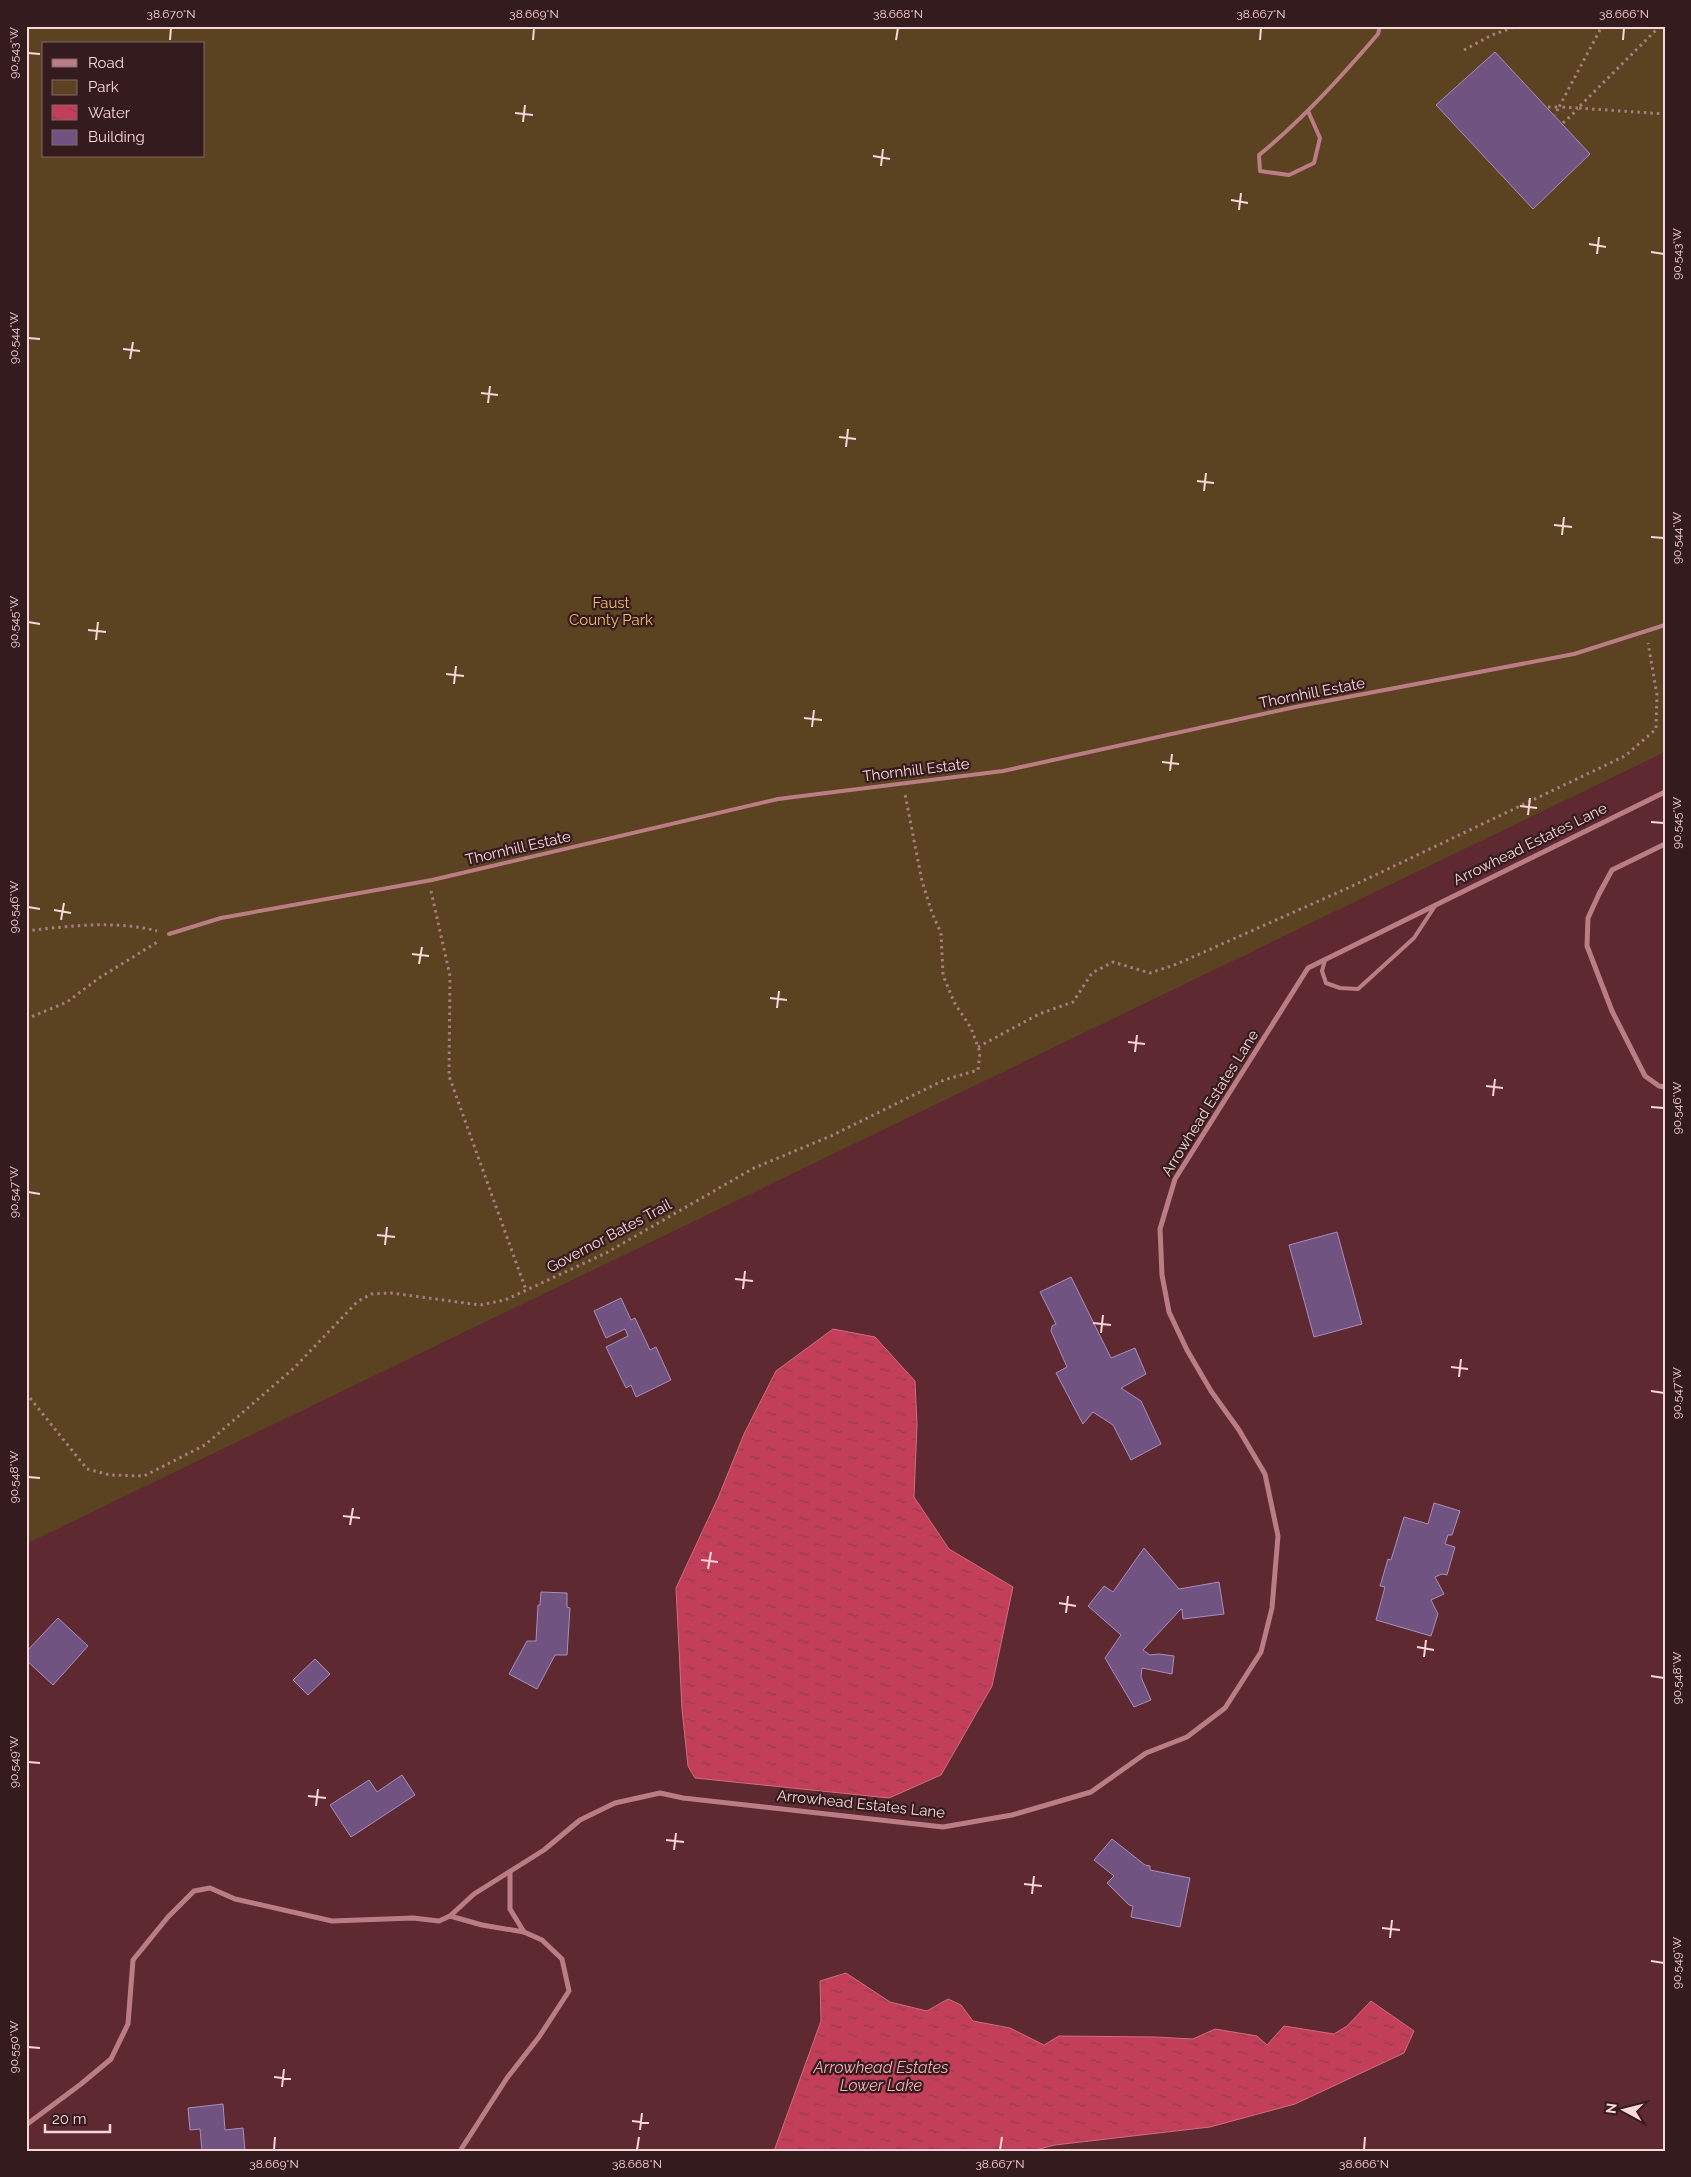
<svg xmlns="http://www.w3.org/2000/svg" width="1691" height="2177" font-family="Raleway,sans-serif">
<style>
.park{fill:#5b4220;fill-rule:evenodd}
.water{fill:url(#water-ripples);stroke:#d26c7f}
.building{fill:#705381;stroke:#ab8dbe}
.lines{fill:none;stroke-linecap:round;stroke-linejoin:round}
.path{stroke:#a87c82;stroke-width:3;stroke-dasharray:2.5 4;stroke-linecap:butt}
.service{stroke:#bb7d84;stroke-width:4}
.minor{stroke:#bb7d84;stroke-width:5}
.ticks{fill:none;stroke:#f9d6d9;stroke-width:2}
.labels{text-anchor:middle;stroke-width:4.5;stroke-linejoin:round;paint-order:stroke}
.park-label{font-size:15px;fill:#f5ba6b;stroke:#341b1e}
.street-label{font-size:15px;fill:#f9d6d9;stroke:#341b1e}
.water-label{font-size:16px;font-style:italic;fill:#f2afb6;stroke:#341b1e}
.neatline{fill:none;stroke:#f9d6d9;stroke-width:2}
.ticks-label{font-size:12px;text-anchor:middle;fill:#f9d6d9}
</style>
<defs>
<pattern id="water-ripples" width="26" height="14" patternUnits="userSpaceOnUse" patternTransform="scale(1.25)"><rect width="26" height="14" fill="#c23e59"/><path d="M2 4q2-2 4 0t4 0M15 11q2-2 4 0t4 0" fill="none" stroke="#923f4f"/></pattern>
</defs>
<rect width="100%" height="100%" fill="#5e2931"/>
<path class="park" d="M26,26H1665V752L26,1544ZM44,44H204V156H44Z"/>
<g class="water">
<polygon points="833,1329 875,1337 915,1381 917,1425 914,1497 949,1549 1013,1587 992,1686 941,1775 889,1798 695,1778 688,1766 682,1709 676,1588 718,1498 744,1434 776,1371"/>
<polygon points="846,1973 890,2002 927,2011 948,1999 961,2005 973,2021 1010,2028 1044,2045 1059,2036 1155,2037 1193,2039 1215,2029 1257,2036 1267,2045 1284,2026 1334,2034 1347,2026 1371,2001 1414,2031 1404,2053 1295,2104 1210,2127 1055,2145 1032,2151 774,2151 821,2021 820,1981"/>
</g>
<g class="building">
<polygon points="1495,52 1590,154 1533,209 1436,105"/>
<polygon points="1337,1232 1362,1324 1314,1337 1289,1245"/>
<polygon points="1071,1277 1111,1358 1135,1348 1146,1374 1121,1388 1141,1401 1161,1444 1131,1460 1113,1425 1093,1412 1083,1424 1056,1373 1067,1367 1051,1331 1052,1326 1056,1324 1040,1292"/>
<polygon points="621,1298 631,1320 635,1318 650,1350 656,1347 671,1380 636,1397 631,1385 626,1388 606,1347 628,1336 625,1329 606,1338 594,1311"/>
<polygon points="1434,1503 1460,1511 1452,1535 1448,1535 1445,1544 1455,1547 1447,1575 1442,1574 1435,1577 1444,1594 1431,1600 1438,1614 1431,1636 1376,1620 1385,1587 1380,1586 1388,1559 1391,1560 1404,1517 1428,1524"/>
<polygon points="1144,1548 1179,1589 1219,1582 1224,1614 1183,1619 1182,1609 1180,1610 1143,1650 1150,1655 1159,1654 1174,1656 1172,1674 1142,1668 1141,1677 1151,1700 1134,1707 1105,1658 1121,1635 1088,1606 1104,1586 1113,1592"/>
<polygon points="541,1592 567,1593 567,1607 570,1608 567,1655 555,1655 537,1689 509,1674 527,1641 536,1641 538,1605 540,1605"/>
<polygon points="58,1618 88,1646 53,1685 26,1660 26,1652"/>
<polygon points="315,1659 330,1674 308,1695 293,1680"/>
<polygon points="402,1775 415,1795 351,1837 330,1805 369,1780 377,1792"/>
<polygon points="1112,1839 1145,1865 1150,1866 1150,1870 1190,1878 1180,1927 1131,1917 1133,1906 1129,1905 1107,1883 1114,1876 1094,1860"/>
<polygon points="223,2104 225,2130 243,2128 245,2151 202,2151 200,2129 190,2130 188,2108"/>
</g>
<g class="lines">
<g class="path">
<polyline points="1660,26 1578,108 1665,114"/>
<polyline points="1464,50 1492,35 1517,26"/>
<polyline points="1548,107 1559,107 1555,115"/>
<polyline points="1578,108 1559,107 1602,26"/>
<polyline points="1563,123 1578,109"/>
<polyline points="431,891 450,976 449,1076 526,1290"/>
<path d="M26,931C69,926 115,920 157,931"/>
<polyline points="26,1019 67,1002 99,978 159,941"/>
<polyline points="978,1047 1039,1014 1073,1002 1092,973 1113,962 1150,973 1177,964 1348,888 1625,756 1656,729 1657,695 1648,643"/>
<polyline points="26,1393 87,1469 110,1475 144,1476 205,1445 294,1368 357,1302 371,1294 391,1293 480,1305 505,1300 606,1253 754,1168 833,1135 944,1080 978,1070 980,1052 978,1047 971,1028 954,1002 943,975 941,933 932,913 922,881 905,794"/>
</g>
<g class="service">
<path d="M1308,111L1320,138L1314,163L1289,175L1260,171L1259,155C1303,119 1341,77 1378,34L1380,26"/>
<polyline points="169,934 221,918 432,880 778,799 1003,771 1295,707 1574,654 1665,625"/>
<polyline points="1325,960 1322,971 1326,983 1340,988 1358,989 1414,938 1435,906"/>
</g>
<g class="minor">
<polyline points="1665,844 1612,870 1599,894 1588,918 1587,946 1612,1011 1645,1076 1659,1086 1665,1087"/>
<polyline points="510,1872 510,1909 524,1932"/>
<polyline points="450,1916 482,1925 524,1932 542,1940 562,1959 569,1991 539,2037 507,2078 460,2151"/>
<polyline points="26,2125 81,2084 111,2059 128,2024 133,1960 168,1917 194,1891 210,1888 235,1899 332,1921 413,1918 439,1921 450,1916 474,1894 544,1850 580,1820 615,1803 660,1793 683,1798 943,1827 1012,1815 1091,1792 1146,1753 1187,1737 1225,1708 1261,1652 1272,1608 1278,1536 1265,1474 1239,1430 1211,1391 1187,1350 1169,1312 1162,1275 1160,1229 1175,1179 1308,968 1665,792"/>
</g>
</g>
<path class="ticks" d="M170,40L171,28M533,40L534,28M896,40L898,28M1260,40L1261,28M1623,40L1624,28M28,53L40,54M515,113L533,115M523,122L525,105M873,156L890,159M881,166L883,149M1231,200L1248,203M1239,210L1241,193M1589,244L1606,247M1651,252L1664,254M1597,254L1599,237M28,338L40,339M123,349L140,351M130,359L133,342M481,393L498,395M488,403L490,386M839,437L856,439M846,447L848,429M1197,481L1214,483M1204,491L1206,473M1554,525L1572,527M1562,535L1564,517M1651,537L1664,538M28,622L40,624M88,630L106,632M96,640L98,622M446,674L464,676M454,684L456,666M804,718L822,720M812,727L814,710M1162,762L1179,764M1170,771L1172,754M1520,806L1537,808M1528,815L1530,798M1651,822L1664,823M28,907L40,909M54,910L71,913M61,920L64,903M412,954L429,956M419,964L422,947M770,998L787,1000M777,1008L779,991M1128,1042L1145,1044M1135,1052L1137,1035M1486,1086L1503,1088M1493,1096L1495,1079M1651,1107L1664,1108M28,1192L40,1194M377,1235L395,1237M385,1245L387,1227M735,1279L753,1281M743,1289L745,1271M1093,1323L1111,1325M1101,1333L1103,1315M1451,1367L1468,1369M1459,1377L1461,1359M1651,1391L1664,1393M28,1477L40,1478M343,1516L360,1518M350,1525L353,1508M701,1560L718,1562M708,1569L711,1552M1059,1603L1076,1606M1066,1613L1068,1596M1417,1647L1434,1650M1424,1657L1426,1640M1651,1676L1664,1678M28,1762L40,1763M308,1796L326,1798M316,1806L318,1789M666,1840L684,1842M674,1850L676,1833M1024,1884L1042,1886M1032,1894L1034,1876M1382,1928L1400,1930M1390,1938L1392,1920M1651,1961L1664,1963M28,2047L40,2048M274,2077L291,2079M282,2087L284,2069M632,2121L649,2123M640,2130L642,2113M274,2150L275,2137M637,2150L639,2137M1000,2150L1002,2137M1364,2150L1365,2137"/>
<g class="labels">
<g class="park-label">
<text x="611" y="608">Faust<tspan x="611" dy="17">County Park</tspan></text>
</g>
<g class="street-label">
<text transform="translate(1312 693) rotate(-11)" y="5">Thornhill Estate</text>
<text transform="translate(916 770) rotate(-7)" y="5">Thornhill Estate</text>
<text transform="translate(1530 844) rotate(-26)" y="5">Arrowhead Estates Lane</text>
<text transform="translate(518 848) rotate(-13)" y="5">Thornhill Estate</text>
<text transform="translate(1210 1103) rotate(-58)" y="5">Arrowhead Estates Lane</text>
<text transform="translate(609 1236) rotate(-28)" y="5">Governor Bates Trail</text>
<text transform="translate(861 1804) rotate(6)" y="5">Arrowhead Estates Lane</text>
</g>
<g class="water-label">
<text x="881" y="2073">Arrowhead Estates<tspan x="881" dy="18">Lower Lake</tspan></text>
</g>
</g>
<rect width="1691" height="2177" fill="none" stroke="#341b1e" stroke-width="55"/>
<rect x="42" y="42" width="162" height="115" fill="#341b1e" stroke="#836669"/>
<rect x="52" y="59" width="25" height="8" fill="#bb7d84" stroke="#836669"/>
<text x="88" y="68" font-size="15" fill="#f9d6d9">Road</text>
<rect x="52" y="80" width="25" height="15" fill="#5b4220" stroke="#836669"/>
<text x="88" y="92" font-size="15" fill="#f9d6d9">Park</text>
<rect x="52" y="105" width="25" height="15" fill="url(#water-ripples)" stroke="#836669"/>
<text x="88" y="118" font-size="15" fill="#f9d6d9">Water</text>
<rect x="52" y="130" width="25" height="15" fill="#705381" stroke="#836669"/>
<text x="88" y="142" font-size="15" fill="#f9d6d9">Building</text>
<g transform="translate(1624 2110) rotate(277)" stroke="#341b1e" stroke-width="4" paint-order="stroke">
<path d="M0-4L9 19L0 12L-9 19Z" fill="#f9d6d9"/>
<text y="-8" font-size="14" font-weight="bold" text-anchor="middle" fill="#f9d6d9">N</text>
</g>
<path d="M45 2124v8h65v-8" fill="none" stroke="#f9d6d9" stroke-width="2.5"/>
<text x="52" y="2124" font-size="15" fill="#f9d6d9" stroke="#341b1e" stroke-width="4" paint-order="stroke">20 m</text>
<rect x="28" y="28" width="1636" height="2122" class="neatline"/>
<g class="ticks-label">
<text x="171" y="18">38.670°N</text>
<text x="534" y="18">38.669°N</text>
<text x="898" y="18">38.668°N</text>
<text x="1261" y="18">38.667°N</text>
<text x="1624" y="18">38.666°N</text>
<text transform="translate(14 53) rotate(-90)" y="4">90.543°W</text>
<text transform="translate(1677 254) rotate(-90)" y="4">90.543°W</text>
<text transform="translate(14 338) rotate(-90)" y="4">90.544°W</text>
<text transform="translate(1677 538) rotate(-90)" y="4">90.544°W</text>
<text transform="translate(14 622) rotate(-90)" y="4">90.545°W</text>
<text transform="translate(1677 823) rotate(-90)" y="4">90.545°W</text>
<text transform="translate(14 907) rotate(-90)" y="4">90.546°W</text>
<text transform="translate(1677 1108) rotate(-90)" y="4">90.546°W</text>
<text transform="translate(14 1192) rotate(-90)" y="4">90.547°W</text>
<text transform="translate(1677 1393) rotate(-90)" y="4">90.547°W</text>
<text transform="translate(14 1477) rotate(-90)" y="4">90.548°W</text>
<text transform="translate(1677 1678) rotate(-90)" y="4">90.548°W</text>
<text transform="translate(14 1762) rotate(-90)" y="4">90.549°W</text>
<text transform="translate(1677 1963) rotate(-90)" y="4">90.549°W</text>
<text transform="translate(14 2047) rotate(-90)" y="4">90.550°W</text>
<text x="274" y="2168">38.669°N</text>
<text x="637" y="2168">38.668°N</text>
<text x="1000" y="2168">38.667°N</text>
<text x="1364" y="2168">38.666°N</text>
</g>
</svg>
